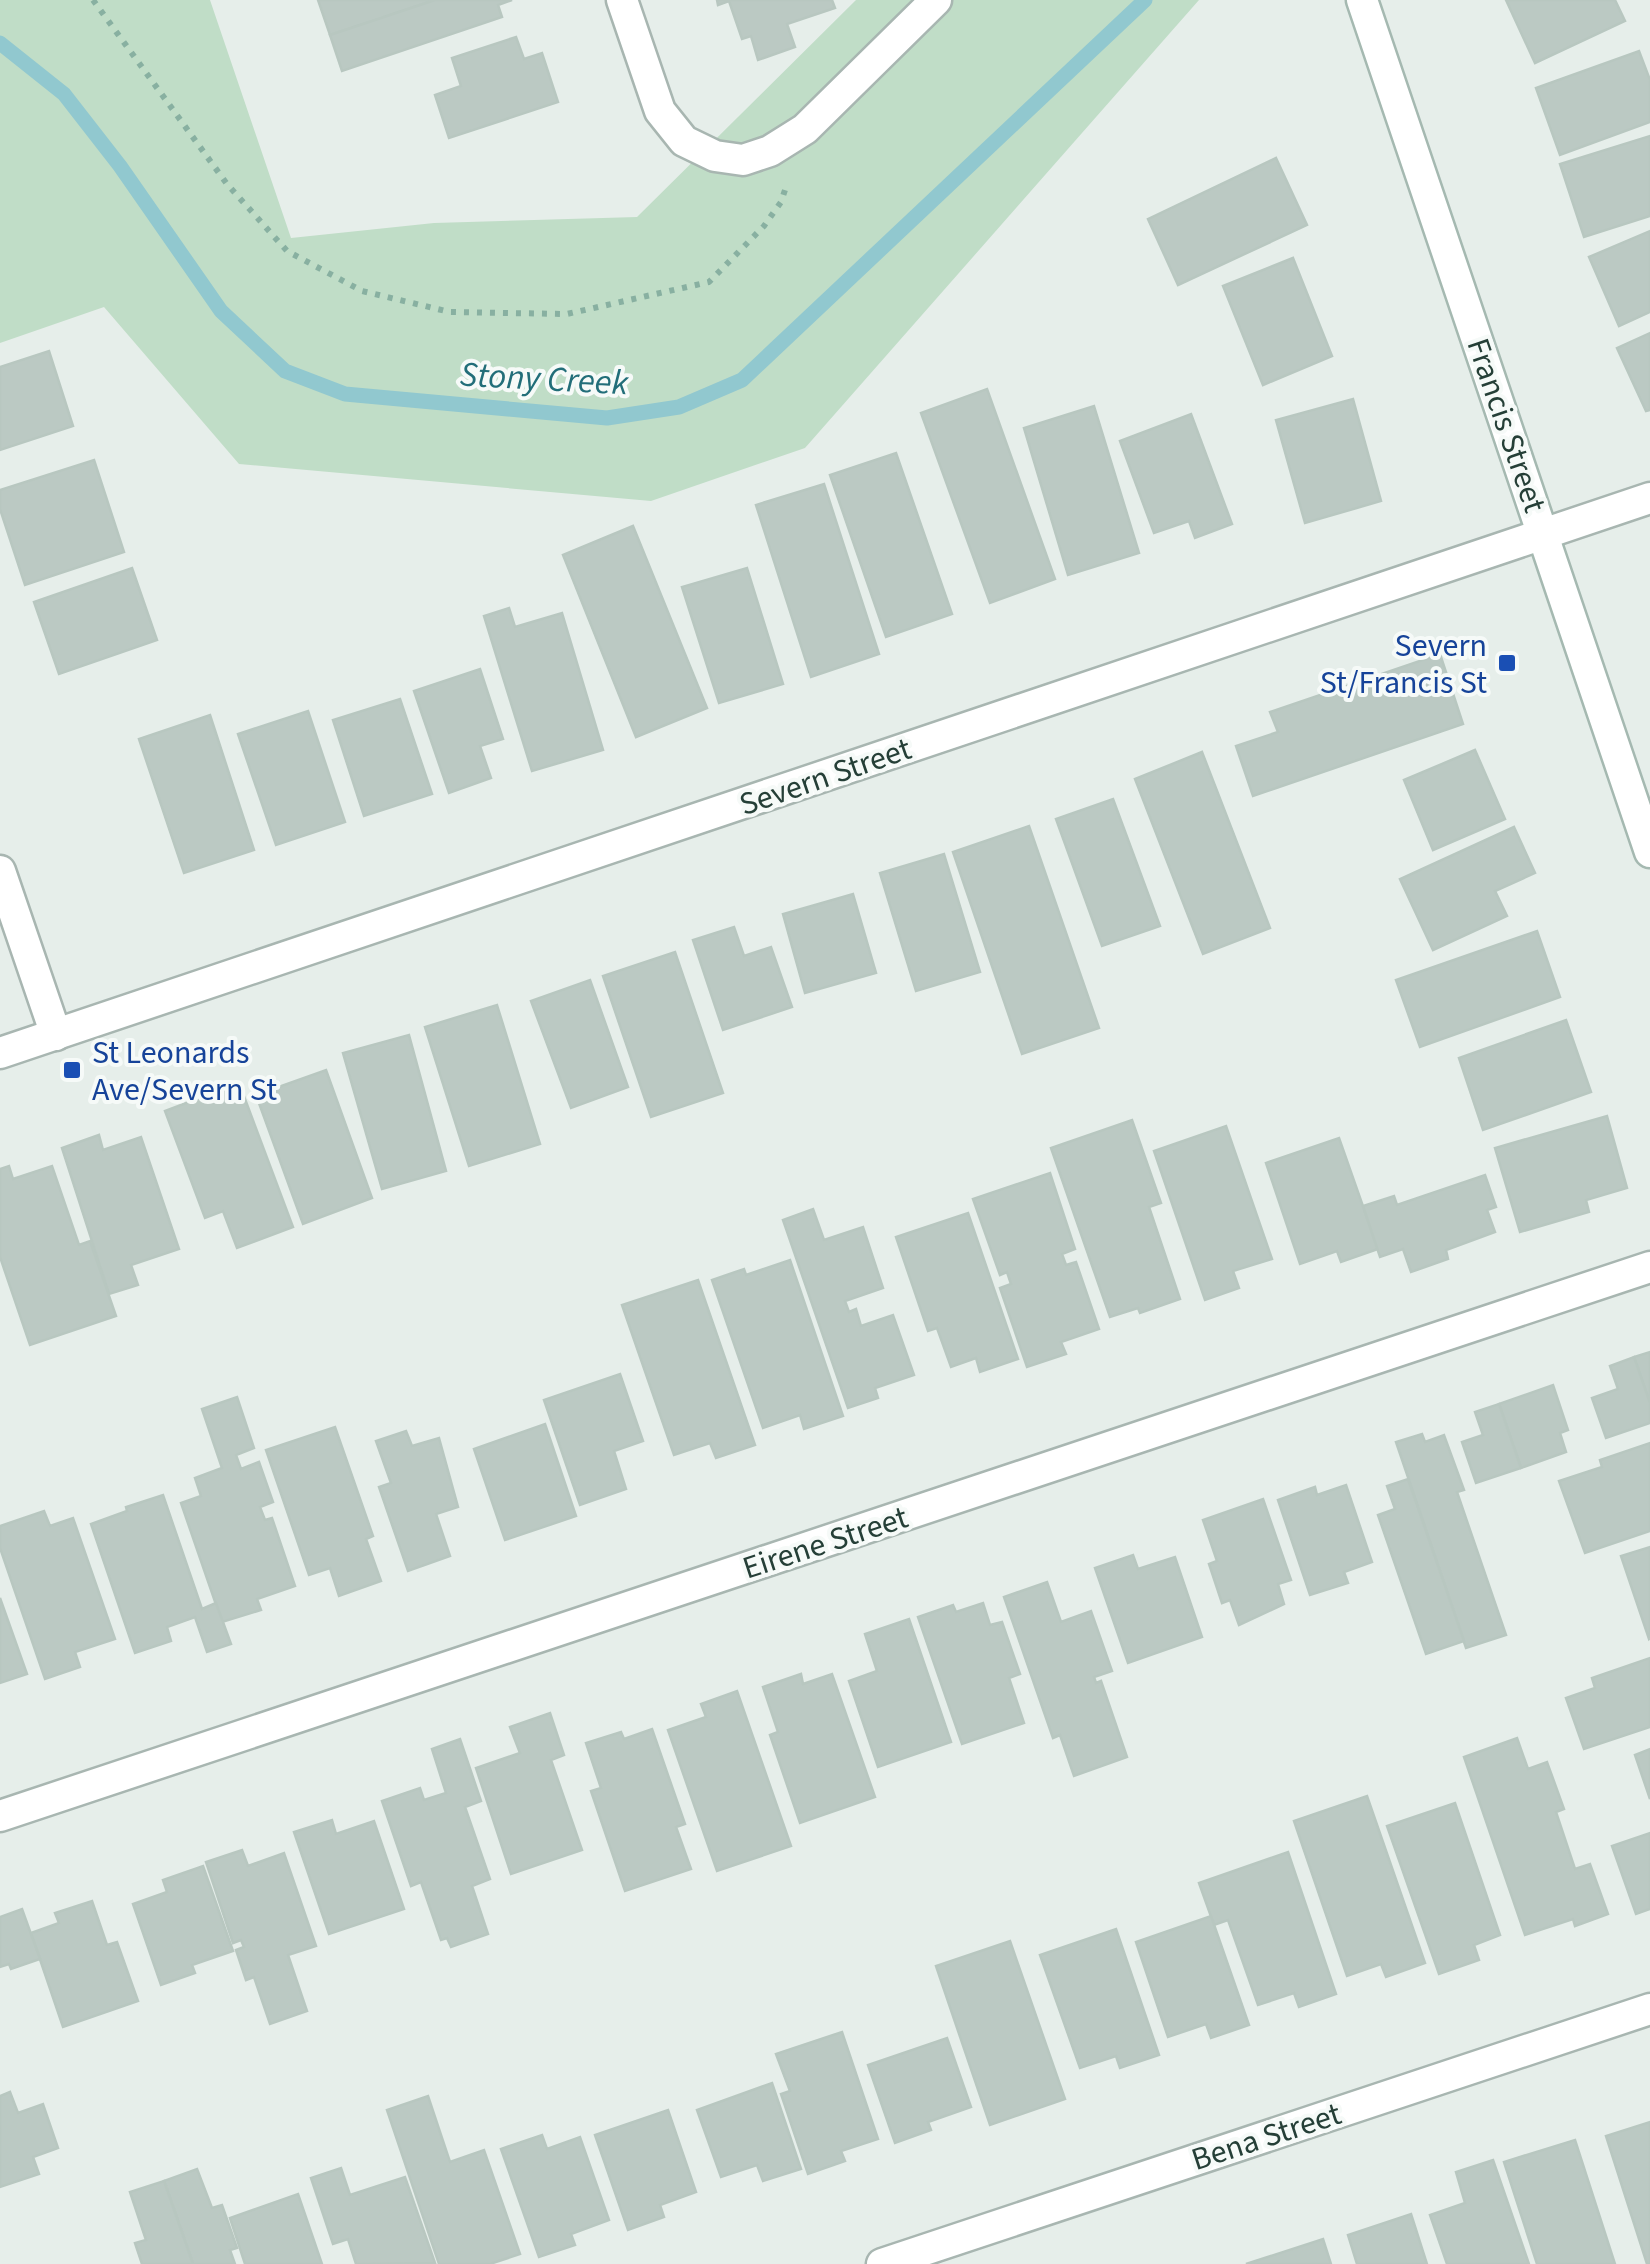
<svg xmlns="http://www.w3.org/2000/svg" width="1650" height="2264" font-family="'Source Sans 3',sans-serif">
<style>
.green{fill:#c0ddc7}
.lines{fill:none;stroke-linecap:round;stroke-linejoin:round}
.stream{stroke:#91c8cf;stroke-width:15}
.building{fill:#bbc9c3;stroke:#b8c7c0;stroke-width:2.5}
.street-casing{stroke:#a8b6b1;stroke-width:35}
.secondary-casing{stroke:#a5b9b1;stroke-width:35}
.path{stroke:#88b0a1;stroke-width:6;stroke-dasharray:5 8;stroke-linecap:butt}
.street{stroke:#fff;stroke-width:30}
.secondary{stroke:#fff;stroke-width:30}
.transit-dot{fill:#1a4fb4;stroke:#f6faf8;stroke-width:4}
.labels{text-anchor:middle;stroke-width:8;stroke-linejoin:round;paint-order:stroke}
.street-label{font-size:32px;fill:#253f37;stroke:#f6faf8}
.transit-label{font-size:32px;fill:#164399;stroke:#f6faf8;text-anchor:end}
.water-label{font-size:35px;font-style:italic;fill:#226e79;stroke:#f6faf8}
</style>
<rect width="100%" height="100%" fill="#e6eeea"/>
<polygon class="green" points="0,0 210,0 291,238 434,223 637,217 856,0 1199,0 805,448 651,501 239,464 104,307 0,343"/>
<g class="lines">
<polyline class="stream" points="0,43 64,94 120,166 221,311 285,371 345,394 607,418 679,407 742,380 1145,0"/>
</g>
<g class="building">
<polygon points="318,0 435,0 330,35"/>
<polygon points="435,0 512,0 498,5 502,17 342,71 330,35"/>
<polygon points="717,0 832,0 835,8 787,24 795,47 758,60 751,36 742,39 729,1 718,5"/>
<polygon points="1506,0 1615,0 1625,21 1535,63"/>
<polygon points="516,37 524,59 542,53 558,102 449,138 435,95 461,86 452,58"/>
<polygon points="1639,51 1650,80 1650,122 1560,155 1536,88"/>
<polygon points="1650,136 1650,216 1584,237 1560,164"/>
<polygon points="1276,158 1307,225 1178,285 1148,219"/>
<polygon points="1650,231 1650,312 1619,326 1589,257"/>
<polygon points="1293,258 1332,356 1263,385 1223,286"/>
<polygon points="1650,333 1650,410 1646,411 1617,348"/>
<polygon points="49,351 73,426 0,450 0,367"/>
<polygon points="987,389 1055,579 990,603 921,413"/>
<polygon points="1353,399 1381,501 1305,523 1276,420"/>
<polygon points="1094,406 1139,553 1068,575 1024,428"/>
<polygon points="1191,414 1232,524 1195,538 1189,521 1154,533 1120,441"/>
<polygon points="896,453 952,614 886,637 830,475"/>
<polygon points="94,460 124,552 25,585 0,509 0,490"/>
<polygon points="824,484 879,654 811,677 756,505"/>
<polygon points="633,526 707,708 636,737 563,555"/>
<polygon points="132,568 157,640 59,674 34,602"/>
<polygon points="747,568 783,684 719,703 682,587"/>
<polygon points="509,608 515,627 562,613 603,750 532,771 484,616"/>
<polygon points="1440,654 1463,724 1253,796 1236,746 1278,732 1270,712"/>
<polygon points="480,669 503,739 480,746 491,778 449,793 414,691"/>
<polygon points="400,699 432,794 364,816 333,720"/>
<polygon points="308,711 345,822 276,845 238,734"/>
<polygon points="210,715 254,850 184,873 139,739"/>
<polygon points="1475,750 1505,819 1433,850 1404,780"/>
<polygon points="1202,752 1270,928 1203,954 1135,779"/>
<polygon points="1113,799 1160,926 1102,946 1056,819"/>
<polygon points="1029,826 1099,1028 1022,1054 953,852"/>
<polygon points="1514,827 1535,873 1495,891 1507,916 1433,950 1400,879"/>
<polygon points="944,854 980,972 916,991 880,873"/>
<polygon points="853,894 876,973 805,993 783,914"/>
<polygon points="734,927 744,956 771,947 792,1007 723,1030 693,940"/>
<polygon points="1537,931 1560,997 1420,1047 1396,980"/>
<polygon points="675,952 723,1093 651,1117 603,976"/>
<polygon points="590,980 628,1087 571,1108 531,1001"/>
<polygon points="497,1005 540,1144 469,1166 425,1027"/>
<polygon points="1566,1020 1591,1092 1483,1130 1459,1058"/>
<polygon points="409,1035 446,1171 382,1189 343,1053"/>
<polygon points="326,1070 372,1198 303,1224 256,1095"/>
<polygon points="239,1083 293,1227 237,1248 223,1211 205,1218 165,1111"/>
<polygon points="1607,1116 1627,1188 1586,1200 1589,1212 1520,1232 1495,1148"/>
<polygon points="1132,1120 1161,1203 1149,1207 1180,1299 1140,1313 1138,1308 1110,1317 1051,1148"/>
<polygon points="1226,1126 1272,1259 1233,1271 1239,1288 1205,1300 1154,1151"/>
<polygon points="99,1135 103,1150 141,1137 179,1249 131,1265 138,1285 109,1294 62,1148"/>
<polygon points="1339,1138 1378,1249 1341,1262 1337,1251 1300,1264 1266,1163"/>
<polygon points="9,1166 13,1179 52,1166 79,1245 90,1241 116,1316 30,1345 0,1257 0,1169"/>
<polygon points="1050,1173 1075,1249 1062,1254 1066,1265 1076,1262 1099,1329 1061,1342 1066,1354 1027,1367 1000,1288 1011,1284 1007,1272 1000,1275 973,1199"/>
<polygon points="1485,1175 1496,1207 1487,1210 1495,1232 1446,1250 1448,1259 1411,1272 1403,1249 1380,1257 1363,1206 1394,1196 1397,1205"/>
<polygon points="813,1209 824,1240 863,1227 883,1288 845,1301 849,1312 856,1309 861,1326 893,1315 914,1375 875,1388 878,1398 848,1408 783,1220"/>
<polygon points="968,1213 1018,1359 980,1372 976,1358 951,1367 937,1328 928,1331 896,1237"/>
<polygon points="790,1260 843,1416 804,1429 800,1415 763,1428 712,1280 744,1269 746,1275"/>
<polygon points="698,1280 755,1445 716,1458 710,1443 674,1455 622,1305"/>
<polygon points="1650,1352 1650,1403 1634,1357"/>
<polygon points="1634,1357 1650,1403 1650,1423 1606,1438 1592,1398 1618,1389 1610,1366"/>
<polygon points="620,1374 643,1441 614,1451 626,1489 580,1505 544,1400"/>
<polygon points="1553,1385 1568,1430 1560,1433 1566,1452 1521,1468 1499,1404"/>
<polygon points="237,1397 254,1448 236,1455 241,1469 259,1462 273,1502 260,1507 265,1520 272,1518 295,1586 257,1599 261,1610 222,1622 181,1503 201,1496 195,1478 222,1468 202,1409"/>
<polygon points="1499,1404 1521,1468 1476,1483 1462,1442 1483,1435 1475,1412"/>
<polygon points="545,1424 576,1516 505,1540 474,1449"/>
<polygon points="335,1427 373,1536 366,1539 381,1581 339,1596 330,1568 309,1575 266,1450"/>
<polygon points="406,1431 412,1446 439,1438 458,1507 436,1514 450,1556 408,1571 379,1487 391,1483 376,1441"/>
<polygon points="1422,1434 1425,1442 1444,1435 1464,1490 1457,1492 1506,1635 1466,1648 1396,1442"/>
<polygon points="1650,1443 1650,1531 1585,1553 1559,1481 1602,1467 1600,1460"/>
<polygon points="1408,1479 1464,1641 1426,1654 1378,1515 1395,1509 1387,1486"/>
<polygon points="1346,1485 1372,1562 1344,1572 1348,1583 1310,1595 1278,1500 1315,1487 1317,1495"/>
<polygon points="163,1495 202,1609 216,1603 231,1644 207,1652 195,1617 167,1627 171,1641 135,1653 91,1524 127,1511 126,1507"/>
<polygon points="1263,1499 1291,1580 1278,1584 1284,1604 1239,1625 1230,1600 1222,1603 1209,1564 1217,1561 1203,1520"/>
<polygon points="44,1511 50,1526 73,1518 115,1639 75,1652 80,1667 45,1679 0,1548 0,1526"/>
<polygon points="1650,1547 1650,1638 1649,1639 1621,1556"/>
<polygon points="1133,1555 1138,1569 1175,1557 1202,1637 1128,1663 1095,1568"/>
<polygon points="1047,1582 1061,1622 1091,1611 1112,1671 1094,1677 1096,1683 1101,1681 1127,1757 1074,1776 1060,1735 1053,1738 1004,1597"/>
<polygon points="0,1598 27,1674 0,1683"/>
<polygon points="983,1603 990,1625 1002,1622 1020,1674 1009,1678 1024,1723 962,1744 918,1617 953,1605 956,1612"/>
<polygon points="909,1619 951,1742 878,1767 849,1681 877,1671 865,1634"/>
<polygon points="1650,1658 1650,1727 1584,1749 1566,1698 1595,1688 1592,1678"/>
<polygon points="801,1674 803,1684 832,1674 875,1797 800,1823 770,1735 778,1732 763,1687"/>
<polygon points="737,1691 791,1846 717,1871 668,1730 706,1717 701,1704"/>
<polygon points="550,1713 564,1755 551,1760 582,1850 511,1874 476,1768 520,1753 510,1727"/>
<polygon points="652,1729 685,1824 676,1827 691,1869 625,1891 591,1791 601,1788 586,1743 621,1732 624,1739"/>
<polygon points="1517,1738 1528,1769 1547,1762 1564,1809 1556,1812 1575,1869 1590,1864 1608,1914 1575,1926 1573,1919 1525,1935 1464,1757"/>
<polygon points="460,1739 481,1801 465,1807 490,1879 472,1886 488,1934 451,1947 447,1938 441,1940 421,1882 411,1886 382,1801 420,1788 424,1800 446,1793 432,1749"/>
<polygon points="1650,1749 1650,1799 1635,1755"/>
<polygon points="1367,1796 1425,1963 1386,1977 1381,1964 1347,1976 1294,1821"/>
<polygon points="1455,1803 1500,1935 1474,1945 1479,1960 1439,1974 1387,1826"/>
<polygon points="332,1820 336,1834 374,1821 404,1909 329,1934 294,1832"/>
<polygon points="1650,1833 1650,1909 1636,1914 1612,1846"/>
<polygon points="242,1850 248,1866 284,1853 316,1946 288,1955 307,2011 270,2024 254,1977 246,1980 236,1950 244,1947 241,1940 233,1943 206,1862"/>
<polygon points="1288,1852 1336,1994 1299,2007 1294,1993 1258,2005 1228,1920 1214,1925 1199,1883"/>
<polygon points="203,1866 233,1951 192,1965 195,1973 161,1985 133,1904 167,1892 163,1880"/>
<polygon points="92,1901 107,1945 117,1942 138,2001 63,2027 31,1933 59,1923 55,1913"/>
<polygon points="22,1909 40,1959 11,1969 9,1964 0,1967 0,1917"/>
<polygon points="1211,1916 1249,2025 1211,2038 1206,2024 1168,2037 1136,1942"/>
<polygon points="1116,1929 1159,2055 1120,2068 1116,2056 1080,2068 1040,1955"/>
<polygon points="1010,1941 1065,2099 990,2125 936,1966"/>
<polygon points="842,2032 878,2139 841,2151 845,2161 808,2174 781,2094 790,2091 776,2054"/>
<polygon points="947,2038 971,2107 928,2122 931,2130 895,2143 868,2065"/>
<polygon points="772,2083 801,2169 763,2181 757,2165 721,2177 697,2110"/>
<polygon points="10,2092 18,2113 43,2104 58,2148 33,2157 39,2174 0,2187 0,2096"/>
<polygon points="428,2096 450,2162 484,2150 520,2254 490,2264 439,2264 387,2110"/>
<polygon points="668,2110 696,2192 660,2205 664,2217 628,2230 595,2135"/>
<polygon points="1650,2122 1650,2264 1647,2264 1606,2136"/>
<polygon points="542,2135 547,2149 580,2137 609,2220 571,2234 575,2245 539,2257 501,2149"/>
<polygon points="1575,2140 1615,2264 1537,2264 1504,2162"/>
<polygon points="1493,2160 1529,2264 1447,2264 1430,2215 1465,2203 1456,2172"/>
<polygon points="341,2168 350,2195 405,2177 435,2263 356,2264 348,2239 333,2244 311,2178"/>
<polygon points="197,2169 212,2208 222,2205 237,2248 230,2250 235,2264 193,2264 164,2181"/>
<polygon points="164,2181 193,2264 142,2264 135,2243 146,2240 130,2192"/>
<polygon points="298,2194 322,2264 245,2264 230,2218"/>
<polygon points="1411,2214 1427,2264 1357,2264 1348,2235"/>
<polygon points="1323,2239 1331,2264 1246,2264"/>
</g>
<g class="lines">
<g class="street-casing">
<g id="street">
<polyline points="622,0 660,111 684,141 715,156 743,160 770,151 805,129 936,0"/>
<polyline points="0,871 56,1035"/>
<polyline points="0,1053 1650,498"/>
<polyline points="0,1816 1650,1267"/>
<polyline points="882,2264 1650,2009"/>
</g>
</g>
<g class="secondary-casing">
<polyline id="secondary" points="1362,0 1650,852"/>
</g>
<polyline class="path" points="93,0 227,184 287,251 362,291 450,312 567,314 709,282 764,226 781,202 786,187"/>
<use href="#street" class="street"/>
<use href="#secondary" class="secondary"/>
</g>
<g class="transit-dot">
<rect x="1497" y="653" width="20" height="20" rx="5"/>
<rect x="62" y="1060" width="20" height="20" rx="5"/>
</g>
<g class="labels">
<g class="street-label">
<text transform="translate(1507 425) rotate(71)" y="11">Francis Street</text>
<text transform="translate(825 776) rotate(-19)" y="11">Severn Street</text>
<text transform="translate(825 1542) rotate(-18)" y="11">Eirene Street</text>
<text transform="translate(1266 2136) rotate(-18)" y="11">Bena Street</text>
</g>
<g class="transit-label">
<text x="1487" y="656">Severn<tspan x="1487" dy="37">St/Francis St</tspan></text>
<text x="92" y="1063" text-anchor="start">St Leonards<tspan x="92" dy="37">Ave/Severn St</tspan></text>
</g>
<g class="water-label">
<text transform="translate(544 378) rotate(3)" y="12">Stony Creek</text>
</g>
</g>
</svg>
